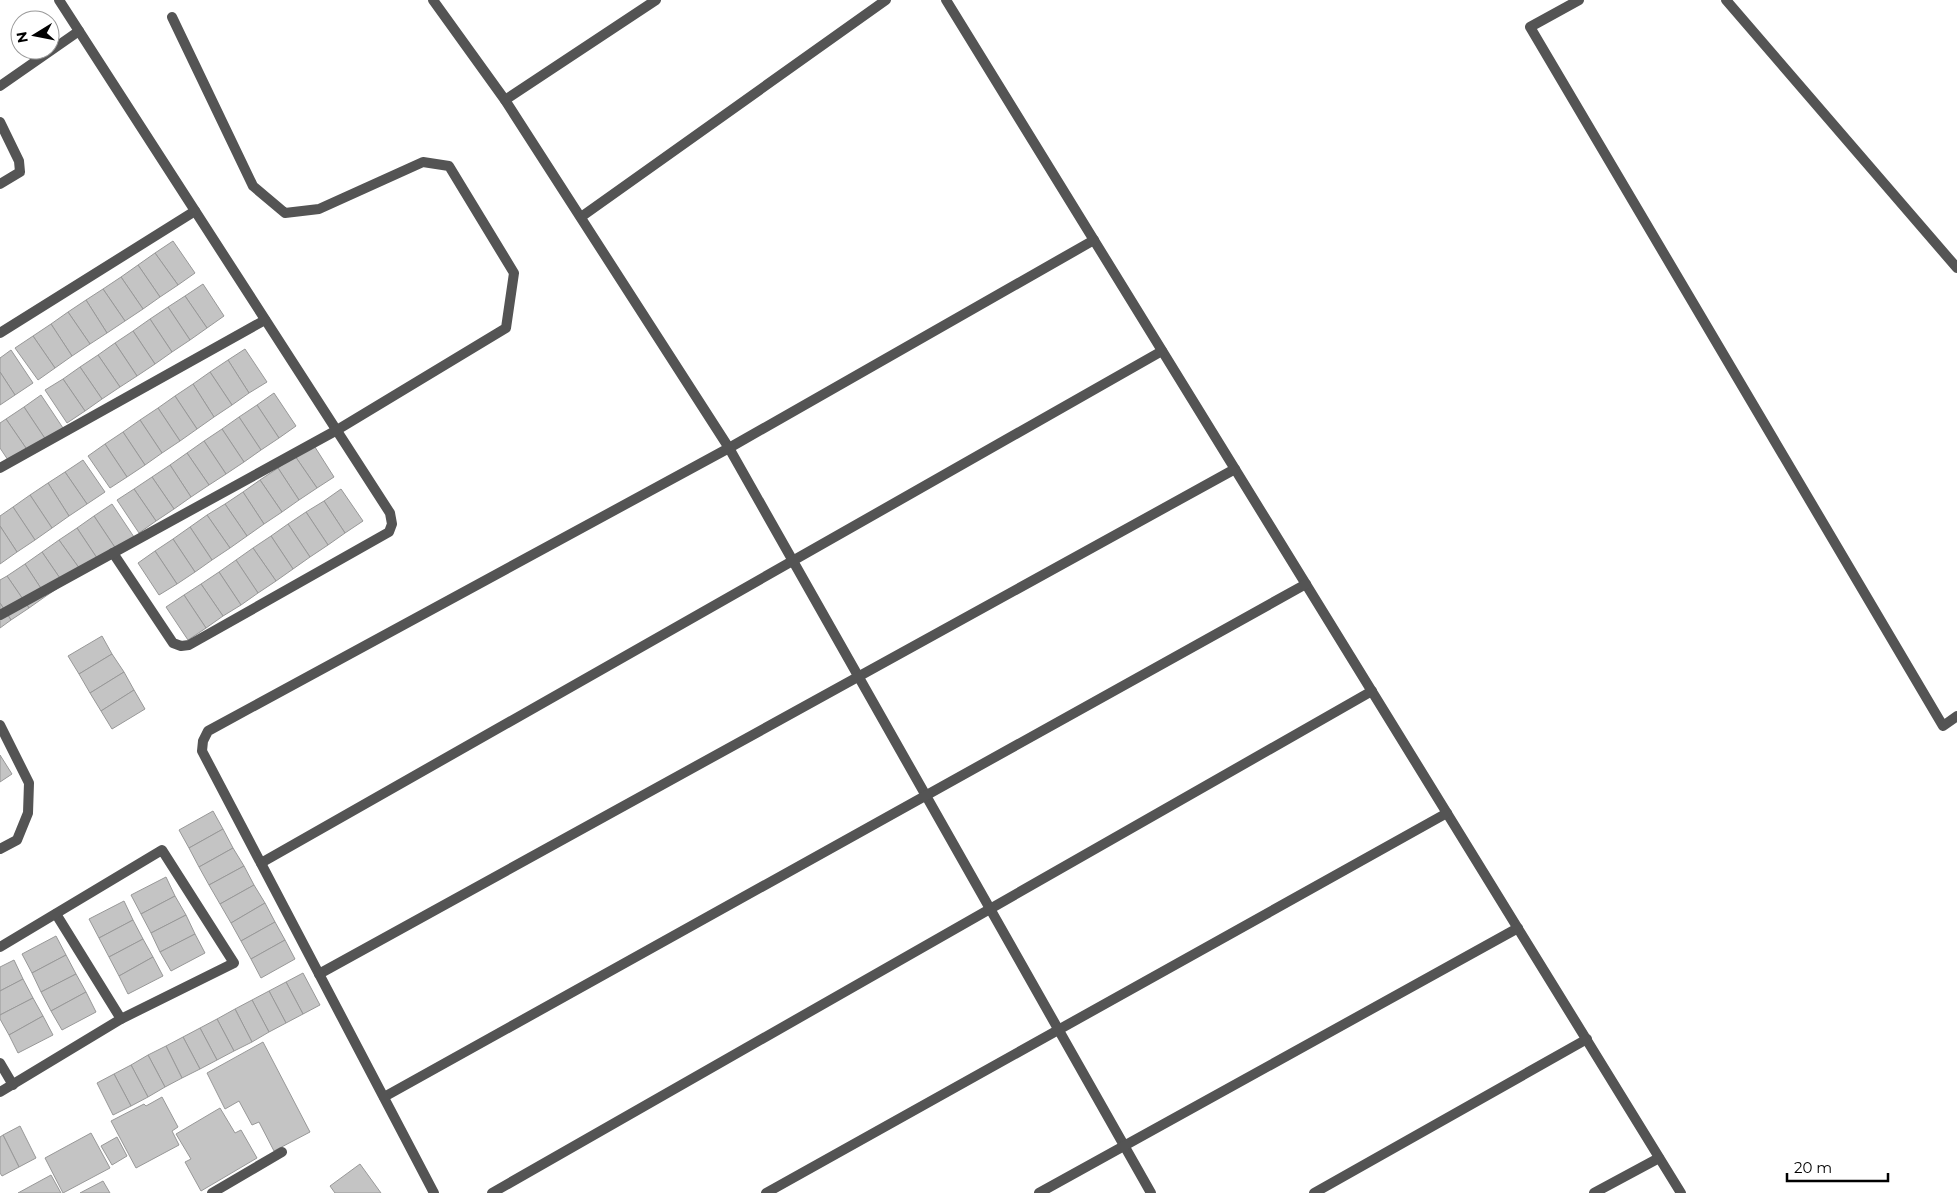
<svg xmlns="http://www.w3.org/2000/svg" width="1957" height="1193" font-family="Montserrat,sans-serif">
<style>
.building{fill:#c4c4c4;stroke:#989898}
.lines{fill:none;stroke-linecap:round;stroke-linejoin:round}
.minor{stroke:#545454;stroke-width:10}
</style>
<rect width="100%" height="100%" fill="#fff"/>
<g class="building">
<polygon points="173,241 195,273 178,285 155,253"/>
<polygon points="155,253 178,285 160,297 138,265"/>
<polygon points="138,265 160,297 143,309 121,277"/>
<polygon points="121,277 143,309 125,321 103,289"/>
<polygon points="203,284 224,316 207,328 185,296"/>
<polygon points="103,289 125,321 107,333 86,300"/>
<polygon points="185,296 207,328 190,340 168,307"/>
<polygon points="86,300 107,333 90,344 68,312"/>
<polygon points="168,307 190,340 172,352 150,319"/>
<polygon points="68,312 90,344 72,356 51,324"/>
<polygon points="150,319 172,352 155,364 133,331"/>
<polygon points="51,324 72,356 55,368 33,336"/>
<polygon points="133,331 155,364 137,376 115,343"/>
<polygon points="33,336 55,368 38,380 15,348"/>
<polygon points="115,343 137,376 120,387 98,355"/>
<polygon points="245,349 267,382 249,393 228,360"/>
<polygon points="11,350 33,383 15,395 0,372 0,358"/>
<polygon points="98,355 120,387 102,399 80,367"/>
<polygon points="228,360 249,393 232,405 210,372"/>
<polygon points="80,367 102,399 85,411 63,379"/>
<polygon points="0,372 15,395 0,405"/>
<polygon points="210,372 232,405 214,417 193,384"/>
<polygon points="63,379 85,411 67,423 45,390"/>
<polygon points="193,384 214,417 197,429 175,396"/>
<polygon points="274,393 296,426 279,438 257,405"/>
<polygon points="41,395 63,428 46,440 24,407"/>
<polygon points="175,396 197,429 180,441 158,408"/>
<polygon points="257,405 279,438 261,450 239,417"/>
<polygon points="24,407 46,440 28,451 6,419"/>
<polygon points="158,408 180,441 162,453 140,420"/>
<polygon points="239,417 261,450 244,462 222,429"/>
<polygon points="6,419 28,451 10,463 0,448 0,423"/>
<polygon points="140,420 162,453 145,465 123,432"/>
<polygon points="222,429 244,462 226,474 204,441"/>
<polygon points="123,432 145,465 127,477 105,444"/>
<polygon points="204,441 226,474 209,485 187,453"/>
<polygon points="105,444 127,477 110,488 88,456"/>
<polygon points="313,444 334,477 317,488 295,456"/>
<polygon points="187,453 209,485 191,497 170,465"/>
<polygon points="295,456 317,488 299,500 278,468"/>
<polygon points="83,460 105,492 87,504 65,472"/>
<polygon points="170,465 191,497 174,509 152,477"/>
<polygon points="278,468 299,500 282,512 260,480"/>
<polygon points="65,472 87,504 69,516 48,483"/>
<polygon points="152,477 174,509 156,521 134,489"/>
<polygon points="260,480 282,512 264,524 243,492"/>
<polygon points="48,483 69,516 52,528 30,495"/>
<polygon points="134,489 156,521 139,533 117,500"/>
<polygon points="341,489 363,521 345,533 324,501"/>
<polygon points="243,492 264,524 247,536 225,504"/>
<polygon points="30,495 52,528 35,540 13,507"/>
<polygon points="324,501 345,533 328,545 306,512"/>
<polygon points="112,504 134,537 116,549 94,516"/>
<polygon points="225,504 247,536 230,548 207,515"/>
<polygon points="13,507 35,540 17,552 0,526 0,516"/>
<polygon points="306,512 328,545 310,557 288,524"/>
<polygon points="207,515 230,548 212,560 190,527"/>
<polygon points="94,516 116,549 99,561 77,528"/>
<polygon points="288,524 310,557 293,569 271,536"/>
<polygon points="0,526 17,552 0,564"/>
<polygon points="190,527 212,560 195,572 173,539"/>
<polygon points="77,528 99,561 82,572 59,540"/>
<polygon points="271,536 293,569 276,581 253,548"/>
<polygon points="173,539 195,572 177,584 155,551"/>
<polygon points="59,540 82,572 64,584 42,552"/>
<polygon points="253,548 276,581 258,593 236,560"/>
<polygon points="155,551 177,584 159,595 138,563"/>
<polygon points="42,552 64,584 46,596 25,564"/>
<polygon points="236,560 258,593 241,605 219,572"/>
<polygon points="25,564 46,596 29,608 7,576"/>
<polygon points="219,572 241,605 223,616 201,584"/>
<polygon points="7,576 29,608 11,620 0,603 0,580"/>
<polygon points="201,584 223,616 206,628 184,595"/>
<polygon points="184,595 206,628 188,640 166,607"/>
<polygon points="0,603 11,620 0,628"/>
<polygon points="102,636 112,654 79,674 68,656"/>
<polygon points="112,654 124,672 90,693 79,674"/>
<polygon points="124,672 134,690 101,711 90,693"/>
<polygon points="134,690 145,709 112,729 101,711"/>
<polygon points="0,755 12,774 0,782"/>
<polygon points="213,811 223,829 189,848 179,830"/>
<polygon points="223,829 233,848 199,867 189,848"/>
<polygon points="233,848 244,866 209,885 199,867"/>
<polygon points="244,866 254,885 220,904 209,885"/>
<polygon points="166,877 175,896 141,914 131,895"/>
<polygon points="254,885 265,903 231,923 220,904"/>
<polygon points="175,896 186,915 151,933 141,914"/>
<polygon points="124,901 133,920 99,938 89,919"/>
<polygon points="265,903 275,922 241,941 231,923"/>
<polygon points="186,915 195,934 160,952 151,933"/>
<polygon points="133,920 143,939 109,957 99,938"/>
<polygon points="275,922 285,940 251,959 241,941"/>
<polygon points="195,934 205,953 171,971 160,952"/>
<polygon points="56,936 66,955 32,973 22,954"/>
<polygon points="143,939 153,957 119,976 109,957"/>
<polygon points="285,940 295,959 261,978 251,959"/>
<polygon points="66,955 76,974 41,992 32,973"/>
<polygon points="153,957 163,976 128,994 119,976"/>
<polygon points="14,960 23,979 0,991 0,967"/>
<polygon points="303,973 320,1005 303,1014 286,982"/>
<polygon points="76,974 86,992 51,1011 41,992"/>
<polygon points="23,979 33,998 0,1015 0,991"/>
<polygon points="286,982 303,1014 286,1023 269,991"/>
<polygon points="269,991 286,1023 269,1032 252,1000"/>
<polygon points="86,992 96,1012 62,1030 51,1011"/>
<polygon points="33,998 43,1016 9,1035 0,1019 0,1015"/>
<polygon points="252,1000 269,1032 252,1042 235,1009"/>
<polygon points="235,1009 252,1042 234,1051 217,1019"/>
<polygon points="43,1016 53,1035 18,1053 9,1035"/>
<polygon points="217,1019 234,1051 217,1060 200,1028"/>
<polygon points="200,1028 217,1060 200,1069 183,1037"/>
<polygon points="183,1037 200,1069 182,1078 166,1046"/>
<polygon points="263,1042 310,1132 274,1151 259,1122 252,1125 239,1101 225,1109 207,1073"/>
<polygon points="166,1046 182,1078 165,1087 148,1055"/>
<polygon points="148,1055 165,1087 148,1097 131,1065"/>
<polygon points="131,1065 148,1097 131,1106 114,1074"/>
<polygon points="114,1074 131,1106 113,1115 97,1083"/>
<polygon points="162,1097 178,1127 172,1131 179,1145 136,1168 111,1121 144,1104 146,1106"/>
<polygon points="220,1108 235,1133 241,1130 257,1158 201,1191 185,1162 191,1159 176,1134"/>
<polygon points="20,1126 36,1158 19,1167 3,1135"/>
<polygon points="91,1133 110,1168 63,1193 45,1158"/>
<polygon points="3,1135 19,1167 2,1176 0,1173 0,1137"/>
<polygon points="117,1137 127,1156 112,1165 101,1146"/>
<polygon points="360,1164 381,1193 335,1193 330,1186"/>
<polygon points="51,1175 61,1193 18,1193"/>
<polygon points="103,1181 110,1193 80,1193"/>
</g>
<g class="lines">
<g class="minor">
<polyline points="59,0 390,513 392,524 389,532 189,645 181,646 173,643 113,553"/>
<polyline points="433,0 505,100 729,448 1151,1193"/>
<polyline points="946,0 1681,1193"/>
<polyline points="1579,0 1530,27 1943,726 1957,716"/>
<polyline points="1726,0 1957,268"/>
<polyline points="0,86 79,31"/>
<polyline points="505,100 656,0"/>
<polyline points="0,122 19,161 20,172 0,184"/>
<polyline points="581,217 886,0"/>
<polyline points="0,333 195,211"/>
<polyline points="0,468 265,320"/>
<polyline points="0,615 337,430 506,328 514,273 449,166 423,162 319,209 285,213 253,186 172,17"/>
<polyline points="0,725 29,783 28,813 17,840 0,849"/>
<polyline points="261,863 1162,351"/>
<polyline points="56,914 121,1019"/>
<polyline points="0,947 162,850 234,963 121,1019 0,1092"/>
<polyline points="319,974 1235,469"/>
<polyline points="0,1063 13,1085"/>
<polyline points="384,1097 1306,584"/>
<polyline points="212,1193 282,1152"/>
<polyline points="434,1193 202,751 203,741 208,731 729,448 1094,240"/>
<polyline points="492,1193 1372,691"/>
<polyline points="766,1193 1447,813"/>
<polyline points="1039,1193 1518,928"/>
<polyline points="1314,1193 1587,1039"/>
<polyline points="1594,1193 1659,1158"/>
</g>
</g>
<g transform="translate(35 35) rotate(260)"><circle r="24" fill="#ffffff" stroke="#999999"/>
<path d="M0-4L9 19L0 12L-9 19Z" fill="#000000"/>
<text y="-8" font-size="14" font-weight="bold" text-anchor="middle" fill="#000000">N</text>
</g>
<path d="M1787 1173v8h101v-8" fill="none" stroke="#000000" stroke-width="2.5"/>
<text x="1794" y="1173" font-size="15" fill="#000000" stroke="#ffffff" stroke-width="4" paint-order="stroke">20 m</text>
</svg>
